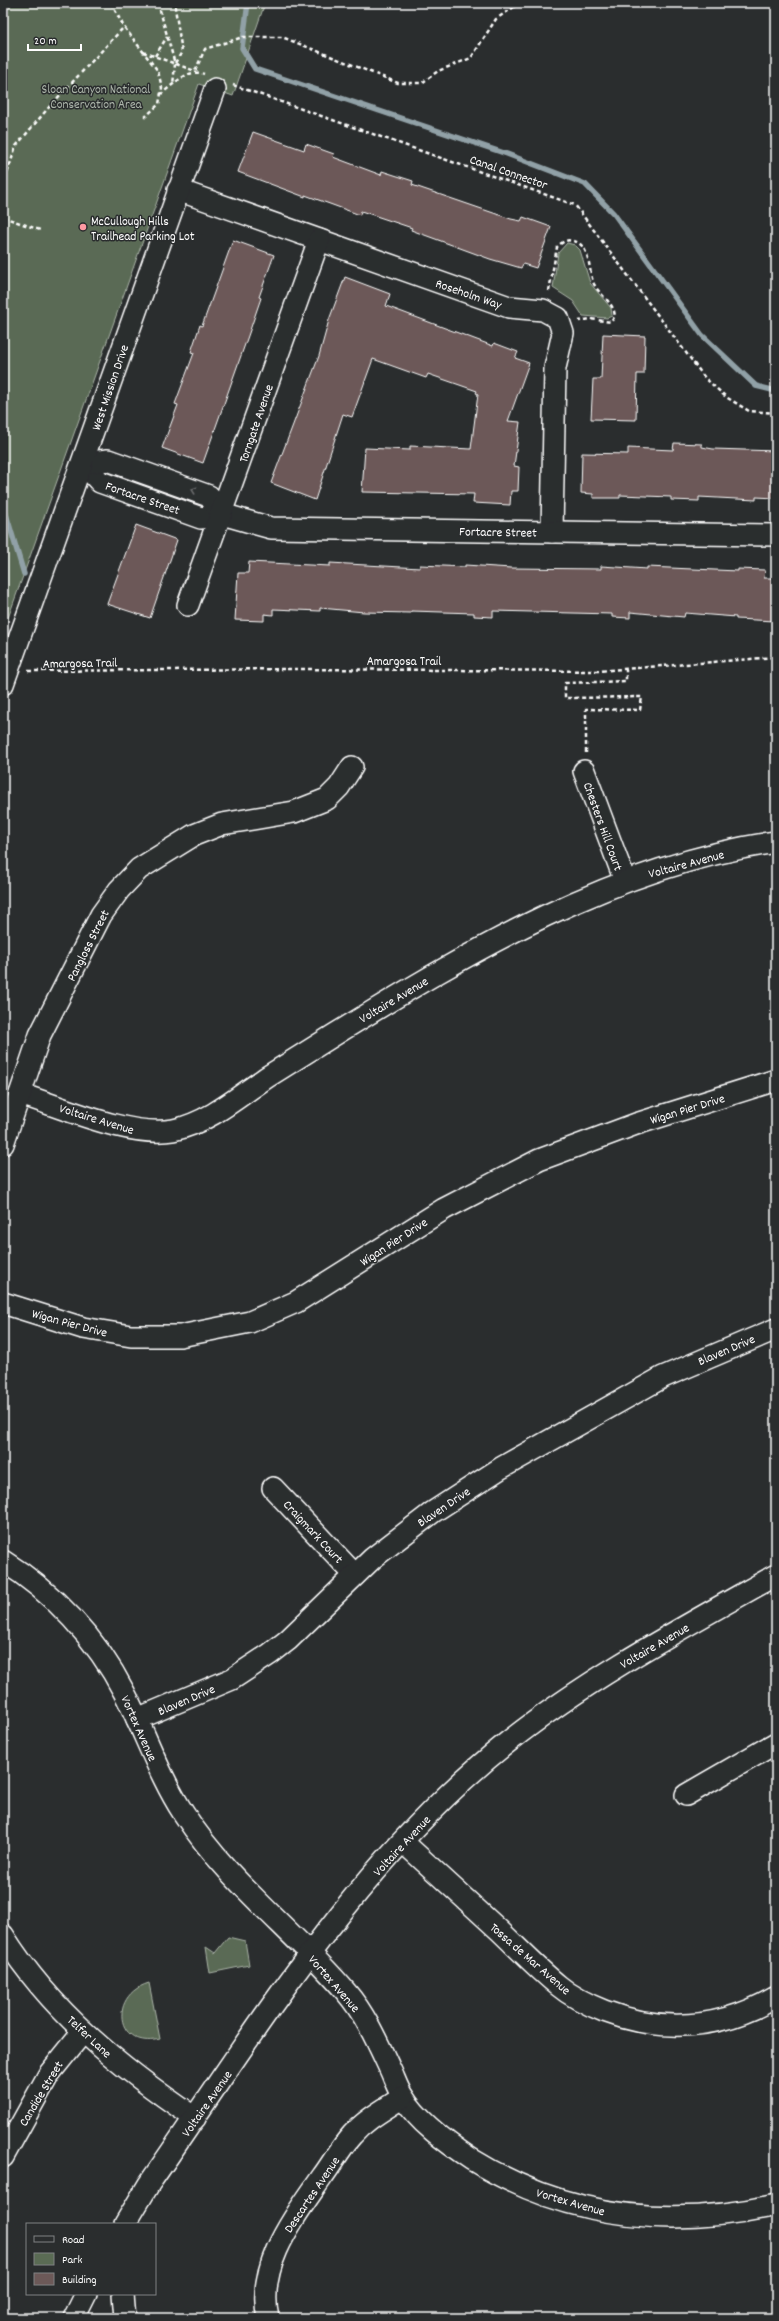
<svg xmlns="http://www.w3.org/2000/svg" width="779" height="2321" font-family="Dekko,sans-serif">
<style>
.green{fill:#5a6b54;stroke:#acb5aa}
.lines{fill:none;stroke-linecap:round;stroke-linejoin:round}
.stream{stroke:#91a1a7;stroke-width:5.5}
.building{fill:#6c5958;stroke:#fff}
.minor-casing{stroke:#fff;stroke-width:24}
.path{stroke:#fff;stroke-width:2.5;stroke-dasharray:4 3;stroke-linecap:butt}
.minor{stroke:#2a2d2e;stroke-width:21}
.oneway{stroke:#6a6c6d}
.poi-dot{fill:#ff9aa2;stroke:#2a2d2e;stroke-width:1.5}
.labels{text-anchor:middle;stroke-width:3;stroke-linejoin:round;paint-order:stroke}
.park-label{font-size:13px;fill:#acb5aa;stroke:#2a2d2e}
.street-label{font-size:13px;fill:#fff;stroke:#2a2d2e}
.poi-label{font-size:13px;fill:#fff;stroke:#2a2d2e;text-anchor:start}
</style>
<rect width="100%" height="100%" fill="#2a2d2e"/>
<filter id="ink" filterUnits="userSpaceOnUse"><feTurbulence type="fractalNoise" baseFrequency=".025" numOctaves="2"/><feDisplacementMap in="SourceGraphic" scale="8" xChannelSelector="R" yChannelSelector="G"/><feConvolveMatrix kernelMatrix="1 2 1 2 8 2 1 2 1" color-interpolation-filters="sRGB"/></filter>
<g filter="url(#ink)">
<g class="green">
<polygon points="3,3 265,3 233,96 199,84 3,632"/>
<polygon points="567,243 575,245 580,250 590,283 611,308 612,316 607,318 583,316 573,301 553,288 558,253"/>
<polygon points="228,1937 245,1941 249,1965 210,1973 206,1947 215,1953"/>
<path d="M149,1983L160,2039C115,2050 108,1995 149,1983Z"/>
</g>
<g class="lines">
<g class="stream">
<polyline points="248,3 242,48 255,69 507,154 585,184 614,214 702,335 756,386 776,391"/>
<polyline points="3,504 24,574"/>
</g>
</g>
<g class="building">
<polygon points="253,132 304,150 306,144 334,154 333,157 381,175 382,171 413,181 412,185 511,219 521,221 523,217 551,227 536,268 523,264 521,268 490,259 411,230 412,228 361,211 360,215 305,195 305,197 238,172"/>
<polygon points="233,240 274,255 259,297 261,298 249,333 203,463 162,448 178,405 175,404 194,353 191,352 200,325 202,326"/>
<polygon points="345,277 390,294 386,306 493,346 494,343 518,352 515,358 529,363 508,421 520,422 514,466 519,467 518,491 511,491 510,505 473,503 474,494 362,492 365,448 410,450 410,446 471,449 478,394 476,393 477,391 428,374 426,378 373,359 352,417 343,414 315,500 271,483 319,356 329,320"/>
<polygon points="603,334 645,336 644,374 637,374 636,420 591,419 593,379 601,379"/>
<polygon points="674,443 702,444 702,447 713,449 776,451 776,498 756,497 756,500 699,497 699,501 671,500 671,497 620,495 620,498 593,498 593,494 581,493 582,453 628,454 628,448 673,450"/>
<polygon points="136,525 177,540 150,618 107,604"/>
<polygon points="249,562 330,566 330,563 420,568 420,565 465,567 465,565 511,568 601,569 601,566 647,569 647,567 738,571 738,569 765,570 764,578 776,578 775,621 736,619 736,617 685,613 684,617 630,612 630,618 612,617 612,614 493,611 493,617 474,616 474,613 411,611 411,613 364,612 320,608 320,611 273,609 273,615 264,614 264,621 235,620 238,573 248,573"/>
</g>
<g class="lines">
<g class="minor-casing">
<g id="minor">
<polyline points="178,190 509,307 543,310 558,318 563,333 555,368 552,532"/>
<polyline points="83,463 100,482 201,518 222,514 271,528 776,535"/>
<polyline points="83,463 108,460 209,496 222,514"/>
<polyline points="188,605 319,240"/>
<polyline points="3,684 215,89"/>
<polyline points="584,771 625,881"/>
<path d="M20,1094C62,1107 130,1138 173,1130C208,1123 238,1097 267,1077C289,1063 312,1049 334,1035C470,951 615,865 776,842"/>
<polyline points="3,1144 40,1035 101,915 119,890 139,869 194,835 222,824 294,812 327,799 339,787 352,767"/>
<polyline points="3,1303 83,1328 131,1336 180,1336 250,1322 296,1302 444,1209 539,1160 636,1124 776,1080"/>
<polyline points="273,1488 355,1575"/>
<path d="M3,1561C53,1592 97,1639 124,1692C145,1732 159,1776 184,1814C228,1882 294,1931 346,1992C365,2014 377,2041 389,2067C394,2077 397,2088 403,2097C418,2122 447,2143 471,2159C566,2218 669,2229 776,2205"/>
<polyline points="137,1719 232,1679 270,1654 288,1640 373,1558 433,1512 501,1468 663,1377 776,1329"/>
<polyline points="686,1795 776,1743"/>
<path d="M403,1842C435,1871 467,1901 499,1930C519,1949 538,1969 559,1986C572,1997 589,2005 604,2011C664,2034 721,2029 776,1997"/>
<path d="M3,1935C51,2012 121,2068 195,2118"/>
<polyline points="3,2157 49,2074 83,2032"/>
<path d="M125,2224L149,2184C257,2029 358,1861 508,1742C590,1677 684,1627 776,1575"/>
<polyline points="123,2294 125,2318"/>
<polyline points="74,2318 86,2294"/>
<path d="M268,2318C256,2265 294,2218 322,2177C332,2164 340,2148 352,2135C366,2119 385,2109 403,2097"/>
</g>
</g>
<g class="path">
<polyline points="111,3 124,27 158,71 162,88 159,104 143,119"/>
<polyline points="158,3 175,64 173,85"/>
<polyline points="143,52 195,71 205,49 243,37 282,37 398,83 422,83 438,71 471,58 496,19 520,3"/>
<polyline points="155,56 167,37"/>
<polyline points="175,63 182,52 175,8 179,3"/>
<polyline points="233,85 575,205 705,378 726,397 749,411 776,413"/>
<path d="M160,95C173,85 187,68 204,74"/>
<polyline points="3,186 16,146 50,106 124,27"/>
<polyline points="3,217 40,230"/>
<path d="M549,291L557,247C562,242 566,239 573,241C591,244 588,271 594,284C599,294 610,300 614,311L615,316L611,322L590,319L579,321"/>
<polyline points="28,671 295,669 598,671 776,657"/>
<polyline points="586,753 586,709 640,710 642,697 565,698 565,683 626,681 626,670"/>
</g>
<use href="#minor" class="minor"/>
</g>
<defs><path id="oneway-chevron" d="M-2-3.5L2.5 0L-2 3.5" fill="none" stroke-width="1.6" stroke-linecap="round" stroke-linejoin="round"/></defs>
<use class="oneway" href="#oneway-chevron" transform="translate(194 490) rotate(-161)"/>
</g>
<circle class="poi-dot" cx="83" cy="227" r="4"/>
<g class="labels">
<g class="park-label">
<text x="96" y="93">Sloan Canyon National<tspan x="96" dy="15">Conservation Area</tspan></text>
</g>
<g class="street-label">
<text transform="translate(509 171) rotate(19)" y="5">Canal Connector</text>
<text transform="translate(469 293) rotate(19)" y="5">Roseholm Way</text>
<text transform="translate(109 387) rotate(-71)" y="5">West Mission Drive</text>
<text transform="translate(255 423) rotate(-71)" y="5">Torngate Avenue</text>
<text transform="translate(143 497) rotate(19)" y="5">Fortacre Street</text>
<text transform="translate(498 531) rotate(1)" y="5">Fortacre Street</text>
<text x="404" y="665">Amargosa Trail</text>
<text transform="translate(80 662) rotate(-1)" y="5">Amargosa Trail</text>
<text transform="translate(604 826) rotate(70)" y="5">Chesters Hill Court</text>
<text transform="translate(686 863) rotate(-15)" y="5">Voltaire Avenue</text>
<text transform="translate(87 945) rotate(-63)" y="5">Pangloss Street</text>
<text transform="translate(393 999) rotate(-31)" y="5">Voltaire Avenue</text>
<text transform="translate(687 1108) rotate(-17)" y="5">Wigan Pier Drive</text>
<text transform="translate(97 1118) rotate(17)" y="5">Voltaire Avenue</text>
<text transform="translate(393 1241) rotate(-33)" y="5">Wigan Pier Drive</text>
<text transform="translate(70 1322) rotate(15)" y="5">Wigan Pier Drive</text>
<text transform="translate(726 1349) rotate(-23)" y="5">Blaven Drive</text>
<text transform="translate(443 1506) rotate(-34)" y="5">Blaven Drive</text>
<text transform="translate(314 1531) rotate(47)" y="5">Craigmark Court</text>
<text transform="translate(654 1645) rotate(-30)" y="5">Voltaire Avenue</text>
<text transform="translate(186 1699) rotate(-23)" y="5">Blaven Drive</text>
<text transform="translate(140 1728) rotate(66)" y="5">Vortex Avenue</text>
<text transform="translate(401 1845) rotate(-47)" y="5">Voltaire Avenue</text>
<text transform="translate(531 1958) rotate(41)" y="5">Tossa de Mar Avenue</text>
<text transform="translate(335 1983) rotate(49)" y="5">Vortex Avenue</text>
<text transform="translate(90 2036) rotate(43)" y="5">Telfer Lane</text>
<text transform="translate(40 2093) rotate(-59)" y="5">Candide Street</text>
<text transform="translate(206 2103) rotate(-55)" y="5">Voltaire Avenue</text>
<text transform="translate(311 2194) rotate(-56)" y="5">Descartes Avenue</text>
<text transform="translate(571 2201) rotate(16)" y="5">Vortex Avenue</text>
</g>
<g class="poi-label">
<text x="91" y="225">McCullough Hills<tspan x="91" dy="15">Trailhead Parking Lot</tspan></text>
</g>
</g>
<rect width="779" height="2321" fill="none" stroke="#2a2d2e" stroke-width="16"/>
<rect x="8" y="8" width="763" height="2305" fill="none" stroke="#fff" stroke-width="1.5" filter="url(#ink)"/>
<rect x="26" y="2223" width="130" height="72" fill="#2a2d2e" stroke="#7f8182"/>
<rect x="34" y="2236" width="20" height="6" fill="#2a2d2e" stroke="#7f8182"/>
<text x="62" y="2243" font-size="12" fill="#ffffff">Road</text>
<rect x="34" y="2253" width="20" height="12" fill="#5a6b54" stroke="#7f8182"/>
<text x="62" y="2263" font-size="12" fill="#ffffff">Park</text>
<rect x="34" y="2273" width="20" height="12" fill="#6c5958" stroke="#7f8182"/>
<text x="62" y="2283" font-size="12" fill="#ffffff">Building</text>
<path d="M28 44v6h53v-6" fill="none" stroke="#ffffff" stroke-width="2"/>
<text x="34" y="44" font-size="12" fill="#ffffff" stroke="#2a2d2e" stroke-width="3" paint-order="stroke">20 m</text>
</svg>
